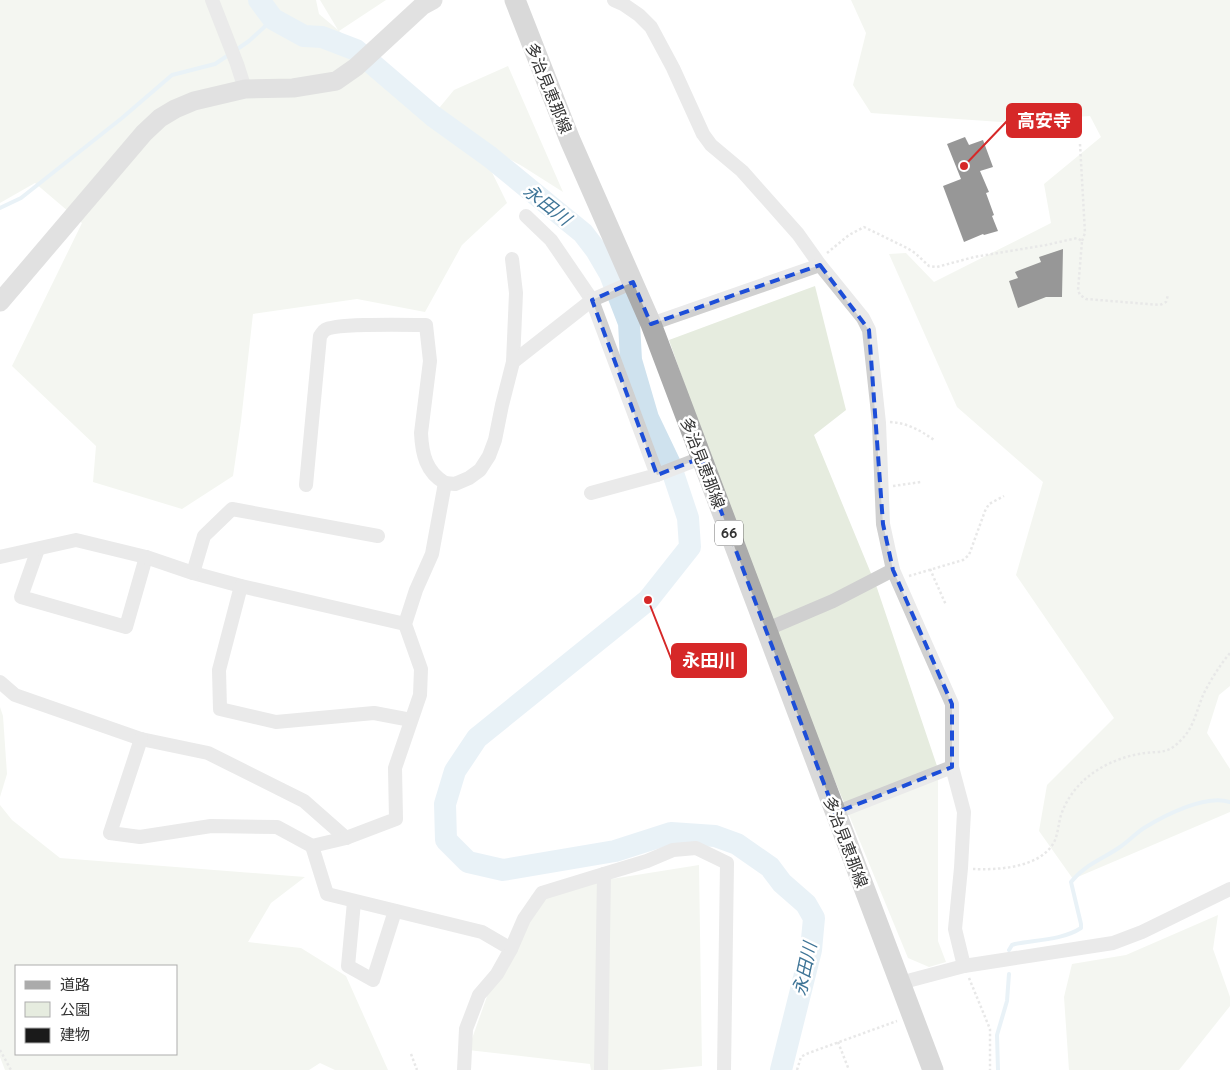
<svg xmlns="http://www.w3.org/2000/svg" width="1230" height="1070" font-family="Quicksand,'Noto Sans JP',sans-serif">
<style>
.green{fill:#e6ecdf;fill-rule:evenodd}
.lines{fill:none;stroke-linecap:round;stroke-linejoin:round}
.stream{stroke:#cfe2ee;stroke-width:4}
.river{stroke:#cfe2ee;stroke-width:22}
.building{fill:#1a1a1a}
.path{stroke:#cdcdcd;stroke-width:2.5;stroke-dasharray:2.5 2.5;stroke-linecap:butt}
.street{stroke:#d0d0d0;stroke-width:14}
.secondary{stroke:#bdbdbd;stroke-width:19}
.primary{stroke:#ababab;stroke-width:21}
.marked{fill:none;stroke:#1d4ed8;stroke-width:4;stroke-dasharray:10 6;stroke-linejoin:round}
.labels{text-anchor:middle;stroke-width:5;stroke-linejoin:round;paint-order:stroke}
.shield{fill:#fff;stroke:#707070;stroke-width:1}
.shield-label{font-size:15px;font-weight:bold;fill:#333}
.street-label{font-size:16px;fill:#333;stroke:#fff}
.water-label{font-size:18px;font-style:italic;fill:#3f7597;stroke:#fff}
.leader{fill:none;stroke:#d62828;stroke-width:2}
.callout-dot{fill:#d62828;stroke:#fff;stroke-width:2}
.callout{fill:#d62828;stroke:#d62828;stroke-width:2}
.callout-label{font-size:18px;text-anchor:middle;font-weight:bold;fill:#fff}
</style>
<rect width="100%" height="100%" fill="#fff"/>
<g class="green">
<polygon points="0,0 316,0 319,14 338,30 320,0 386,0 339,31 435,113 454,90 508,66 563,192 522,166 452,127 483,154 507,203 462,245 425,312 357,299 253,314 241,421 233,476 182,509 93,482 96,446 12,366 82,223 35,183 0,203"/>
<polygon points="851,0 1230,0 1230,686 1219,695 1207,733 1230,769 1230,812 1073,879 1039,831 1047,785 1114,718 1016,575 1043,482 957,407 889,254 906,253 934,282 1051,223 1044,184 1101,137 1090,116 1001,122 871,113 853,85 866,33"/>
<polygon points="815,286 846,410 814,435 877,588 938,769 938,941 946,962 929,967 908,958 758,594 669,340"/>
<polygon points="0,707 3,716 7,774 0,797"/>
<path d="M0,805L12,820L60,858L305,877L271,903L248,942L301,948L346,976L388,1070H335L320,1063L309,1070H5L0,1057ZM16,966H176V1054H16Z"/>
<polygon points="699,865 702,1066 659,1070 591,1070 590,1064 468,1050 506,943 532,895 605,880"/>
<polygon points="1218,915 1213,949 1230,997 1230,1006 1179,1070 1069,1070 1064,997 1072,964 1126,955"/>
</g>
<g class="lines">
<g class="stream">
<polyline points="236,50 249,41 273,19"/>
<polyline points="0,208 21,198 122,118 172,75 215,64 230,54"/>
<path d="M1009,950L1012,945L1015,944C1035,940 1063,940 1081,928V924L1071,882C1084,865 1103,859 1120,847C1129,841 1136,833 1144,828C1165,815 1206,794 1230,802"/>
<polyline points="998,1070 997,1035 1007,1001 1009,974"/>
</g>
<polyline class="river" points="259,0 273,19 304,36 322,37 356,50 433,116 490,157 583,233 596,250 610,274 629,323 631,360 648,418 670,464 688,518 690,547 648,600 477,738 455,771 445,804 446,840 468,862 503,870 615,851 671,833 715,836 737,844 770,867 782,883 806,904 814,918 811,950 781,1070"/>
</g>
<g class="building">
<polygon points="965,137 969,145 983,140 993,167 980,171 989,192 986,193 994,215 992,216 998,231 984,235 983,234 964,242 943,186 961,179 947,144"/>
<polygon points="1063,249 1062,297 1046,297 1018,308 1009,281 1018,278 1015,272 1041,262 1039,257"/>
</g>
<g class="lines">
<g class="path">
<polyline points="1080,144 1085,233 1082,241"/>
<polyline points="827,253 849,235 864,227 907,248 915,253 929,266 937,267 974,257 1046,245 1077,238 1082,241 1078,290 1080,295 1086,299 1160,305 1166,302 1168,295"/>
<path d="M890,422C907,423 920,430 934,440"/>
<polyline points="893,486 921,482"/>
<polyline points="930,569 946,605"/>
<polyline points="909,576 963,560 969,555 985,511 989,504 1004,496"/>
<path d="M973,869C998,870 1038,868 1053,844C1058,836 1058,825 1061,815C1068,795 1081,780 1099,769C1112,761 1129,755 1145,753C1163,751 1168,754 1182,739C1195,726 1197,707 1205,691C1212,678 1220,665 1230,653"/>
<polyline points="969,978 990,1029 990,1070"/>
<polyline points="838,1042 849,1070"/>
<polyline points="0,1050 11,1070"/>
<polyline points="411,1054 417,1070"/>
<polyline points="797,1070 801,1057 806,1054 897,1021"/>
</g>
<g class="street">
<polyline points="212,0 237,64 245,89"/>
<polyline points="614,0 623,4 639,15 651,27 673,68 703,134 711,145 742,171 798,234 820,265 863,318 869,330 879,423 883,524 893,570 952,704 952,767 964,812 961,868 955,929 964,966"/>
<polyline points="526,216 551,240 592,300 657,475 591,493"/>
<polyline points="512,259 516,293 513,362"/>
<polyline points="651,324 820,265"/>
<polyline points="657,475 701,458"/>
<path d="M306,485L320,336C322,334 323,331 325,330C335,323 410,325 426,325L430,361L421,433C422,454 426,472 445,483"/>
<polyline points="38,549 21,597 126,627 146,557"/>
<polyline points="0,557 76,540 146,557 193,573 241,586 405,624"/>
<polyline points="193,573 204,536 232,509 378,536"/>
<polyline points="241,586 219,670 220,709 276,722 374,713 411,720"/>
<polyline points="765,630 833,601 893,570"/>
<polyline points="0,682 15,695 141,739 208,753 304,801 346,838"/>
<polyline points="141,739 110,833 140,837 211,826 277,827 312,846 346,838 396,819 395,768 420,695 421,669 405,624 416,590 432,554 445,483 455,484 469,478 480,470 489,456 495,440 502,405 513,362 592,300 633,282"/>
<polyline points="835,813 952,767"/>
<polyline points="312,846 327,894 482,932 511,949 497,974 479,995 466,1029 464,1070"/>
<polyline points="604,874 647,861 673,850 696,848 727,863 724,1070"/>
<polyline points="354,902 348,966 373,980 395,911"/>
<polyline points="511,949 524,919 542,893 604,874 601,1070"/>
<polyline points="900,983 964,966 1113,943 1142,932 1230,889"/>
</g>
<polyline class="secondary" points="0,302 144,133 160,118 175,109 194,101 245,89 293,88 336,81 356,67 422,6 433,0"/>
<polyline class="primary" points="515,0 570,140 651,324 933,1070"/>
</g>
<path d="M0 0H1230V1070H0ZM820,265L869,330L883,524L893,570L952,704V767L835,813L701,458L657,475L592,300L633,282L651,324Z" fill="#fff" fill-opacity=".55" fill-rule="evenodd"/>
<path class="marked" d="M820,265L869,330L883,524L893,570L952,704V767L835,813L701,458L657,475L592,300L633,282L651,324Z"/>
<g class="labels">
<rect class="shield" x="715" y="520.5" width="28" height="25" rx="4"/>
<g class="shield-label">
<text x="729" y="538">66</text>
</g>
<g class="street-label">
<text transform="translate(549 88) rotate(68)" y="6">多治見恵那線</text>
<text transform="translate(703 463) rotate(69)" y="6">多治見恵那線</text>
<text transform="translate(846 842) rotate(69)" y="6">多治見恵那線</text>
</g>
<g class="water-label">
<text transform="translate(547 205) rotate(38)" y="6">永田川</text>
<text transform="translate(805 969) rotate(-78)" y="6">永田川</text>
</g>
</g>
<path class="leader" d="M964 166L1007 121M648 600L672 661"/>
<g class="callout-dot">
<circle cx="964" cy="166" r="5"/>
<circle cx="648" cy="600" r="5"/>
</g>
<g class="callout">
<rect x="1007" y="104" width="74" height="33" rx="5"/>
<rect x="672" y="644" width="74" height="33" rx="5"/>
</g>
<g class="callout-label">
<text x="1044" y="127">高安寺</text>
<text x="709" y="667">永田川</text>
</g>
<rect x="15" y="965" width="162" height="90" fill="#ffffff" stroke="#adadad"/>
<rect x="25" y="981" width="25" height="8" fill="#ababab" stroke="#adadad"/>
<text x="60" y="990" font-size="15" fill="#333333">道路</text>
<rect x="25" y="1002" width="25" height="15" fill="#e6ecdf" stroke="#adadad"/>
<text x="60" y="1015" font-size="15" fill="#333333">公園</text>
<rect x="25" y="1028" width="25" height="15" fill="#1a1a1a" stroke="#adadad"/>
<text x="60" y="1040" font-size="15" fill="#333333">建物</text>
</svg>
